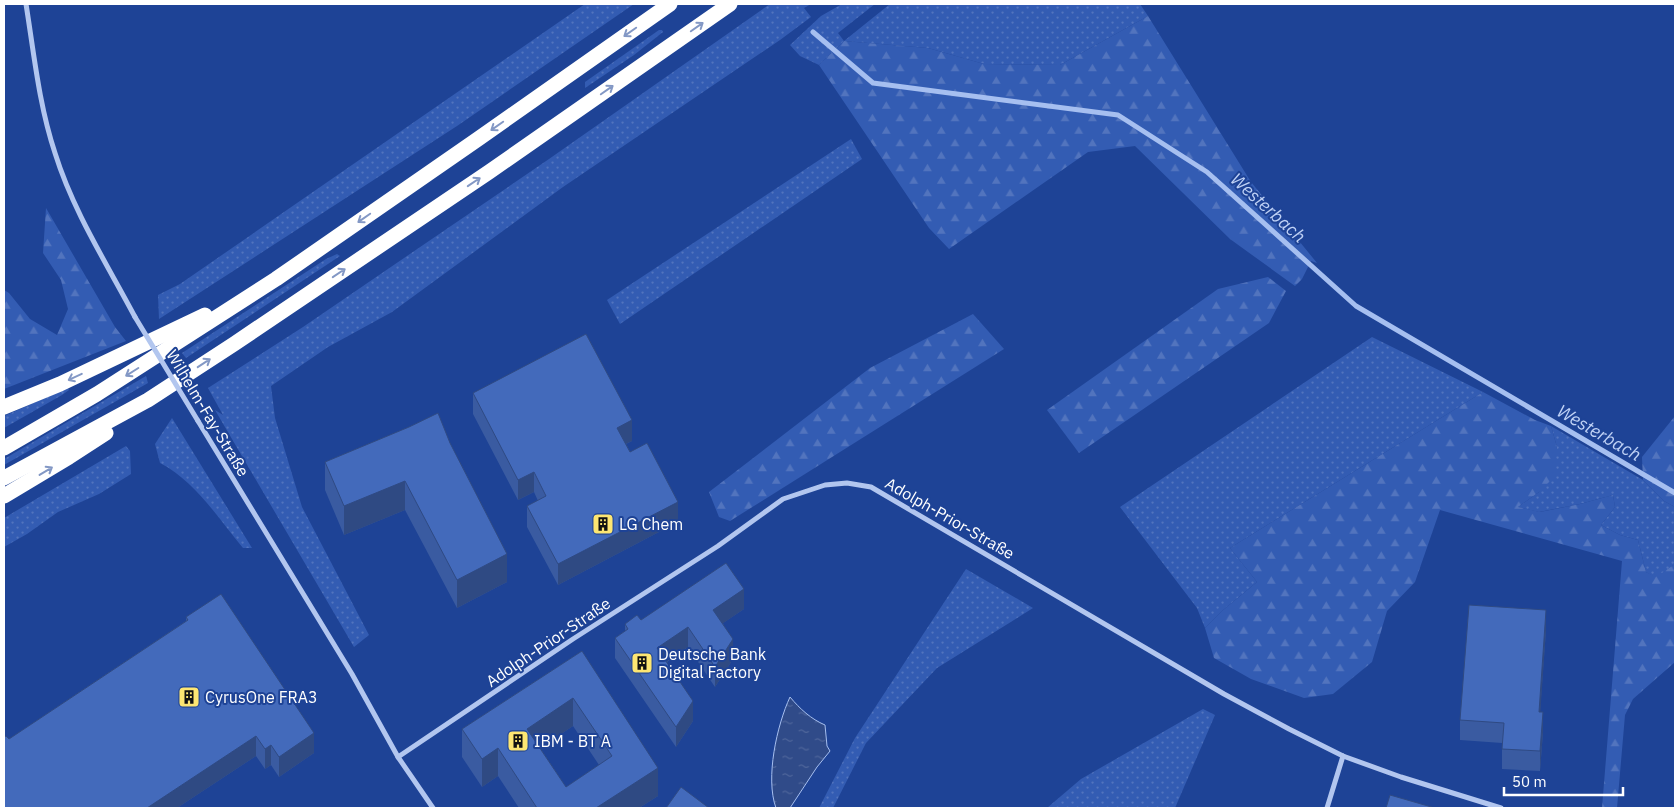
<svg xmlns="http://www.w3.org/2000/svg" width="1679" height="812" font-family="'IBM Plex Sans',sans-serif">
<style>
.grass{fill:url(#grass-dots)}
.forest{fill:url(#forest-firs)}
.water{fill:url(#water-ripples);stroke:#a6bff0}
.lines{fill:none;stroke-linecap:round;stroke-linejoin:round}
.stream{stroke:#a6bff0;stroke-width:5}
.street{stroke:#b2c6ef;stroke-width:5}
.highway{stroke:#fff;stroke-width:15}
.street-bridge{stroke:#b2c6ef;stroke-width:5}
.wall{fill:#3a5ba1;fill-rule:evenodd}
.shaded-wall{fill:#2f4a83}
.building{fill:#436abb;stroke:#2f4a83;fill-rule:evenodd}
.oneway{stroke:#8398c5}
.labels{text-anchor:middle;stroke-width:4;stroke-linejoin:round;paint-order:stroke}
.street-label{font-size:16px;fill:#fff;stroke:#1e4396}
.poi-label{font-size:16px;fill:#fff;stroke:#1e4396;text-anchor:start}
.water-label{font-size:18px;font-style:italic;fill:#bfd1f5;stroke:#1e4396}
</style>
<defs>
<pattern id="grass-dots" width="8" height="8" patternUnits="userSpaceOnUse" patternTransform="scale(1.25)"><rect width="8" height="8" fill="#335cb3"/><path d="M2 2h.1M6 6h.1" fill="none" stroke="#5274be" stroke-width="1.8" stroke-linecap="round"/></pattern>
<pattern id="forest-firs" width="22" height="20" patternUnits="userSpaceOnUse" patternTransform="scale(1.25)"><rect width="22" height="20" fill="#335cb3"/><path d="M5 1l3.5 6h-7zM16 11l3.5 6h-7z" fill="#5274be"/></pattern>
<pattern id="water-ripples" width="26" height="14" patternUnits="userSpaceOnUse" patternTransform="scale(1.25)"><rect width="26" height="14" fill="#304b89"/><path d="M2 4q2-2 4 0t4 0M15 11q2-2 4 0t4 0" fill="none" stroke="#4f669b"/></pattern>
</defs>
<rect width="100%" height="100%" fill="#1e4396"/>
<g class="grass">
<polygon points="585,4 634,4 457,126 159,319 158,295 180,284"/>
<polygon points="770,4 811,4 804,8 811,17 780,40 563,187 392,312 328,347 271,386 275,418 302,507 369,635 354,647 215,410 223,415 208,388 303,327 549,159"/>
<polygon points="842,4 875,4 838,33 844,41 890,4 1140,4 1148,16 1060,65 984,64 928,48 844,41 819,65 800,56 790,45 821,16"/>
<polygon points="659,30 662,30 663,32 634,55 585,88 585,82"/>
<polygon points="851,139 862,159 620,324 607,300"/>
<polygon points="337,254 340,256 186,358 182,353 326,259"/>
<polygon points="1372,337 1483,392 1230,548 1257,582 1222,611 1205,628 1197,608 1120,507"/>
<polygon points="146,376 148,383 4,465 4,459"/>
<polygon points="68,388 69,390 62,395 4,428 4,416"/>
<path d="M172,418L252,548H243C218,518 195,481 160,463L155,444Z"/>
<polygon points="1551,426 1643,480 1664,501 1675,507 1675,564 1656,578 1646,572 1638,540 1620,535 1601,525 1615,507 1613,495 1580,504 1539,512 1518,507 1539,492 1557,447"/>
<polygon points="126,446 130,451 131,474 99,494 58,512 27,534 4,547 4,518"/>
<polygon points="966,569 1033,608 937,668 866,743 833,808 819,808 855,738"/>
<polygon points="1203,709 1215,715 1175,808 1047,808 1081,779"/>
</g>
<g class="forest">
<polygon points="1148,16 1251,182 1317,263 1311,261 1302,279 1295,286 1230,239 1135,146 1088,152 949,249 929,228 819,65 844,41 928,48 984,64 1060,65"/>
<polygon points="46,208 115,327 126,341 4,389 4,290 9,293 30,319 57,335 68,309 61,280 43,253"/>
<polygon points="1268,277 1286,291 1269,323 1079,453 1047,410 1218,289"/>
<polygon points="973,314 1004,349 730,521 719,517 709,492 870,368"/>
<polygon points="1483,392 1535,420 1551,426 1557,447 1554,477 1539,492 1518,507 1540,512 1580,504 1613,495 1615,507 1601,525 1620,535 1638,540 1646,572 1656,577 1675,564 1675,662 1633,699 1625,715 1617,808 1602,808 1622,561 1440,510 1415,582 1387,611 1372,662 1333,694 1304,698 1251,679 1214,658 1205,628 1222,611 1257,582 1230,548"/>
<polygon points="1675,416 1675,507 1664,501 1643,480 1642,457"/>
</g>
<path class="water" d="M790,697C800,709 811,719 825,725L827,746L830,751L817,767L790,808H776C765,778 777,725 790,697Z"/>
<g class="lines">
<polyline class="stream" points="813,32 873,83 1118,115 1207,172 1356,306 1675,493"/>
<g class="street">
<path d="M26,4C34,54 39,105 55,153C73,211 107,264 135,317"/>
<polyline points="198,421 352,674 398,757 433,808"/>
<polyline points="398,757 573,639 718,546 783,499 825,485 847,483 871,487 1224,694 1289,729 1343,756 1401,777 1501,808"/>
<polyline points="1327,808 1343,756"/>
</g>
<g class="highway">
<polyline points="4,407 60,384 205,315"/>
<polyline points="4,448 97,394 276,279 478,139 670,4"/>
<polyline points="4,478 148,400 234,344 489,172 730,4"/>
<polyline points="4,496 69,457 106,433"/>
</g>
<polyline class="street-bridge" points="135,317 198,421"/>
</g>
<g class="wall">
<polygon points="473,393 632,441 626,444 630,452 678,522 558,585 527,527 527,506 538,501 534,492 518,500 473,414"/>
<polygon points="409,427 507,582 457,608 405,510 344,535 325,490 325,462"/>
<polygon points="744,609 723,623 733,659 715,687 688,647 667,662 693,721 676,747 615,658 615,638 625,631 625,624"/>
<polygon points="186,617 314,753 279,777 271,765 265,769 256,756 177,808 4,808 9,739 186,621"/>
<polygon points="1546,630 1540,712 1543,732 1540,771 1502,769 1502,743 1460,740 1460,720"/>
<path d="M582,651L658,796L639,808H519L498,776L482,787L462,757V729ZM573,726L599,765L566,787L540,748Z"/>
</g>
<g class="shaded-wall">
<polygon points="632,420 632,441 617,448 617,428"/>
<polygon points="534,472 534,492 518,500 518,480"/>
<polygon points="405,481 405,510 344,535 344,506"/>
<polygon points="678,502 678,522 558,585 558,564"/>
<polygon points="507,554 507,582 457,608 457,580"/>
<polygon points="744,589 744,609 713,630 713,610"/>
<polygon points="1546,610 1546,630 1539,732 1539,712"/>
<polygon points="688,627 688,647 657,668 657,648"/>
<polygon points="733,639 733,659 715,687 715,667"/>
<polygon points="573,698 573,726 527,757 527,729"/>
<polygon points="693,701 693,721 676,747 676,727"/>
<polygon points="1543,712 1543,732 1540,771 1540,751"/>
<polygon points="314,733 314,753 279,777 279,757"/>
<polygon points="256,736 256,756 177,808 147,808"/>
<polygon points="271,745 271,765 265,769 265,749"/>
<polygon points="498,748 498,776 482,787 482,759"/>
<polygon points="658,768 658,796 639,808 596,808"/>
</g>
<g class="building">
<polygon points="586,334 632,420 617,428 630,452 647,443 678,502 558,564 527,506 546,496 534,472 518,480 473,393"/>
<polygon points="438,413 450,443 507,554 457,580 405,481 344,506 325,462 409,427"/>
<polygon points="726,563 744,589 713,610 733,639 715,667 688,627 657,648 693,701 676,727 615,638 628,629 625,624 637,615 641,620"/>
<polygon points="221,594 314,733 279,757 271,745 265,749 256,736 147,808 4,808 4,737 6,736 9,739 188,620 186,617"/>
<polygon points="1469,605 1546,610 1539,712 1543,712 1540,751 1502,749 1504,723 1460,720"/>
<path d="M582,651L658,768L596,808H536H537L498,748L482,759L462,729ZM573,698L612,756L566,787L527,729Z"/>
<polygon points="681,787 709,808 666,808"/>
<polygon points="1390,795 1435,808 1386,808"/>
</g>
<defs><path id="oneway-shaft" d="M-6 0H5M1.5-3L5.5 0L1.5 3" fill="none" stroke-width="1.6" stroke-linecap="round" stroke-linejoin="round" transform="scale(1.25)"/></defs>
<g class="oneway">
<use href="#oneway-shaft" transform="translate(697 27) rotate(-35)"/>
<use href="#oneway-shaft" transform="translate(630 32) rotate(145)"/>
<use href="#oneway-shaft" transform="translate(607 90) rotate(-35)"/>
<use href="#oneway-shaft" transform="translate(497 126) rotate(145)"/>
<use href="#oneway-shaft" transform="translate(474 182) rotate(-34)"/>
<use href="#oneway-shaft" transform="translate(364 218) rotate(145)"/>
<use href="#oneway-shaft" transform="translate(339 273) rotate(-34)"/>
<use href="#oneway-shaft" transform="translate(204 363) rotate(-33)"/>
<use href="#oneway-shaft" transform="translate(132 372) rotate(148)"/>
<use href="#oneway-shaft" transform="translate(75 377) rotate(155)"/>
<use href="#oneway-shaft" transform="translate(46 471) rotate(-31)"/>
</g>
<defs>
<g id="building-square" transform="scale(1.125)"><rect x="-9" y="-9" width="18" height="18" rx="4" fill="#fde672" stroke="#1e4396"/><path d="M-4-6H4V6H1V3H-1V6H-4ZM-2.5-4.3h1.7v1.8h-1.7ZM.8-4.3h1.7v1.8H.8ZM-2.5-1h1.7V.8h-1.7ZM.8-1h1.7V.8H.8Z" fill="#111"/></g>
</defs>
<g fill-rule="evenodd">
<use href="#building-square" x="603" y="524"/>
<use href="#building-square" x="642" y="663"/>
<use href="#building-square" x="189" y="697"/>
<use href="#building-square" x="518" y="741"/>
</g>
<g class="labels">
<g class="street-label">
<text transform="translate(208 413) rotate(59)" y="6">Wilhelm-Fay-Straße</text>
<text transform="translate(950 518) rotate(30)" y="6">Adolph-Prior-Straße</text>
<text transform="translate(548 642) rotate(-34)" y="6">Adolph-Prior-Straße</text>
</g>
<g class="poi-label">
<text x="619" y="530">LG Chem</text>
<text x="658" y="660">Deutsche Bank<tspan x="658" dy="18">Digital Factory</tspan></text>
<text x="205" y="703">CyrusOne FRA3</text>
<text x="534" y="747">IBM - BT A</text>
</g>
<g class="water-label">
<text transform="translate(1268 208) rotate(42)" y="6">Westerbach</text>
<text transform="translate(1599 433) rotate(30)" y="6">Westerbach</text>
</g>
</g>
<rect width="1679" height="812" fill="none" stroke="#ffffff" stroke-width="10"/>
<path d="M1504 787v8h119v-8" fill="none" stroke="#ffffff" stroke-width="2.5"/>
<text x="1512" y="787" font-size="15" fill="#ffffff" stroke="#1e4396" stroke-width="4" paint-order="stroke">50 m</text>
</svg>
